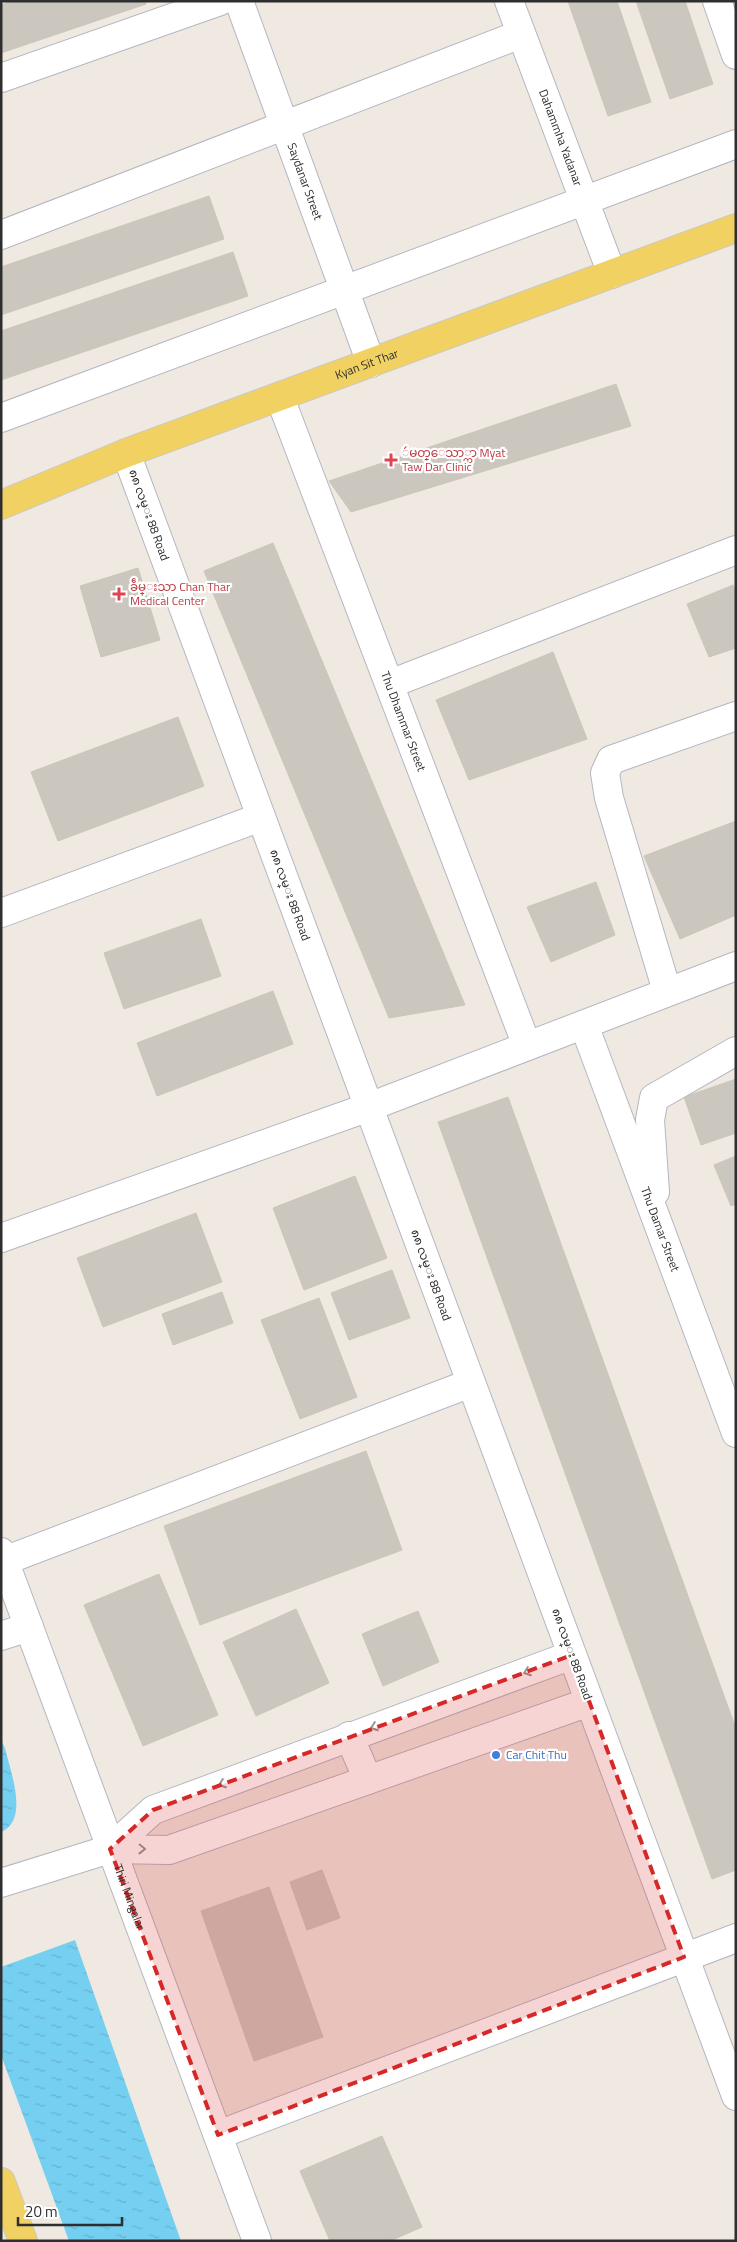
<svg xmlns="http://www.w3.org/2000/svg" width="737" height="2242" font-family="'Titillium Web','Noto Sans Myanmar',sans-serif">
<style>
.water{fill:url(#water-ripples)}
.building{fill:#cbc7bf;stroke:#cbc5ba}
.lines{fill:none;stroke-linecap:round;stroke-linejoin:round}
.minor-casing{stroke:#b4b7c1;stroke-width:30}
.major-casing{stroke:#c9c9c9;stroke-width:30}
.minor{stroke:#fff;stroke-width:28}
.major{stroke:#f2d163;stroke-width:28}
.oneway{stroke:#969696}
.marked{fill:#d62828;fill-opacity:0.2;stroke:#d62828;stroke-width:4;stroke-dasharray:10 6;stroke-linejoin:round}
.health-dot{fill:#e0444e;stroke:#fff;stroke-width:2}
.shop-dot{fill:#3f7fe0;stroke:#fff;stroke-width:2}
.labels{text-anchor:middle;stroke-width:4.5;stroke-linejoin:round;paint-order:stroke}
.street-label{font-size:12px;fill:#2e2e2e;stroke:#fff}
.health-label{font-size:12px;fill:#be3a42;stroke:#fff;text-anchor:start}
.shop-label{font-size:12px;fill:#366cbe;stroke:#fff;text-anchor:start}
</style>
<defs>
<pattern id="water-ripples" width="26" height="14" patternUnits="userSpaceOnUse" patternTransform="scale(1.25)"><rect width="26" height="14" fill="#75cff0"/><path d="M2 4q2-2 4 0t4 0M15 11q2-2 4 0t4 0" fill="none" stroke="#66b2ce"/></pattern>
</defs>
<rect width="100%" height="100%" fill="#efe9e1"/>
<g class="water">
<path d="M1,1740L5,1748C10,1771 30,1820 1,1832Z"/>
<polygon points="75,1940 181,2241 69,2241 1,2055 1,1967"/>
</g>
<g class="building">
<polygon points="11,1 145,1 146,4 1,53 1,5"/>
<polygon points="568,1 617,1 651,102 608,116"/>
<polygon points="636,1 685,1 713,84 670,99"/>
<polygon points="209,196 224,239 1,315 1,267"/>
<polygon points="233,252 248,296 1,380 1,331"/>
<polygon points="616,384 631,426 351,512 329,481"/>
<polygon points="273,543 465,1005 389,1018 204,571"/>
<polygon points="138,568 160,640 101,657 80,586"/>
<polygon points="733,585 736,592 736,648 709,657 687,604"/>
<polygon points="553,652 587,739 469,780 436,700"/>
<polygon points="178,717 204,786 58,841 31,772"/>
<polygon points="736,821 736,915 680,939 644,856"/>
<polygon points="596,882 615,935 551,962 527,907"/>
<polygon points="201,919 221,976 124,1009 104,953"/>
<polygon points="273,991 293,1044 157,1096 137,1043"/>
<polygon points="736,1079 736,1133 701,1145 684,1097"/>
<polygon points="508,1097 736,1729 736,1870 712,1879 438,1122"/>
<polygon points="736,1156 736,1204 731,1206 714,1165"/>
<polygon points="355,1176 387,1258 304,1290 273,1208"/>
<polygon points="196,1213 222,1282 103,1327 77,1258"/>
<polygon points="392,1270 410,1318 349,1340 331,1293"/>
<polygon points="222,1292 233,1323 173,1345 162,1314"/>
<polygon points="319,1298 357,1397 300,1419 261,1320"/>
<polygon points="366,1451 402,1550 200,1625 164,1526"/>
<polygon points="159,1574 218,1715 143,1746 84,1605"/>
<polygon points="296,1609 329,1683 256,1716 223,1642"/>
<polygon points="418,1611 439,1662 383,1686 362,1634"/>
<polygon points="322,1870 340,1918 307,1930 290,1882"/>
<polygon points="269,1887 323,2037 254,2061 201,1911"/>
<polygon points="382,2136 422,2227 390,2241 330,2241 300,2171"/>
</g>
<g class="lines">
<g class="minor-casing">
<g id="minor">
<path id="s1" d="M239,1L371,363"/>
<path id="s2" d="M509,1L612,274"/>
<polyline points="717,1 736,55"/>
<polyline points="1,78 220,1"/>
<polyline points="1,235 521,34"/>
<path id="s3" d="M280,398L527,1046"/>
<polyline points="1,418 736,144"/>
<polyline points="126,453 736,2096"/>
<polyline points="390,684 736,550"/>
<polyline points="1,913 261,817"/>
<polyline points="667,991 609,798 605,773 611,760 736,716"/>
<path id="s4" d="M584,1025L736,1433"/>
<polyline points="655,1192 650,1120 654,1098 736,1051"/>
<polyline points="1,1238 369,1107 736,966"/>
<path id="s5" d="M1,1552L257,2241"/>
<polyline points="4,1561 471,1383"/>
<polyline points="1,1636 29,1627"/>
<polyline points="572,1655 153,1810 110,1849 169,1850 589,1702"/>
<polyline points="349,1736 368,1780"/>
<polyline points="1,1883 110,1849"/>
<polyline points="218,2135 736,1938"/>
</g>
</g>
<g class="major-casing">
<g id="major">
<path id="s6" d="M1,505L126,453L736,228"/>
<polyline points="1,2182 23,2241"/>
</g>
</g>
<use href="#minor" class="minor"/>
<use href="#major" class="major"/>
</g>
<defs><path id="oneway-chevron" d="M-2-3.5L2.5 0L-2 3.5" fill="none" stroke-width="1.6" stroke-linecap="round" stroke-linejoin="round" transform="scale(1.25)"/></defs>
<g class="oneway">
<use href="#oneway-chevron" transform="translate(527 1672) rotate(160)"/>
<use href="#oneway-chevron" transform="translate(374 1727) rotate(160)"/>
<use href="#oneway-chevron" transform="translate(222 1784) rotate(160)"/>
<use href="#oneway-chevron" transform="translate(142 1849) rotate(1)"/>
</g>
<path class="marked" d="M572,1655L684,1957L218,2135L110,1849L153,1810Z"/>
<g class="health-dot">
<path d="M388.5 452.5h5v5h5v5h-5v5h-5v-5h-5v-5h5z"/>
<path d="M116.5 586.5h5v5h5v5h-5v5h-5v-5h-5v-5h5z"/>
</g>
<circle class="shop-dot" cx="496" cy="1755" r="5"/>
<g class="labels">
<g class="street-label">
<text dy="4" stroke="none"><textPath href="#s2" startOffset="146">Dahammha Yadanar</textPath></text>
<text dy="4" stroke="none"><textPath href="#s1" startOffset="192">Saydanar Street</textPath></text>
<text dy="4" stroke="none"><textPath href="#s6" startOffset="392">Kyan Sit Thar</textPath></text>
<text transform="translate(149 515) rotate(70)" y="4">၈၈ လမ္း 88 Road</text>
<text dy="4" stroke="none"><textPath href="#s3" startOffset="346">Thu Dhammar Street</textPath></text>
<text transform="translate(290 895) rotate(70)" y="4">၈၈ လမ္း 88 Road</text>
<text dy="4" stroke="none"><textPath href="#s4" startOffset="218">Thu Damar Street</textPath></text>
<text transform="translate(431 1275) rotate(70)" y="4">၈၈ လမ္း 88 Road</text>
<text transform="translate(572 1654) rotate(70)" y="4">၈၈ လမ္း 88 Road</text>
<text dy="4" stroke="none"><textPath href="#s5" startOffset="368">Thiri Mingalar</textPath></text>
</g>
<g class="health-label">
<text x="402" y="457">ဴမတ္ေသာ္တာ Myat<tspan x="402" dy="14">Taw Dar Clinic</tspan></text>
<text x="130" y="591">ခဵမ္းသာ Chan Thar<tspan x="130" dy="14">Medical Center</tspan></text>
</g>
<g class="shop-label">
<text x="506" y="1759">Car Chit Thu</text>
</g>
</g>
<rect width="737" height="2242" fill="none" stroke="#2e2e2e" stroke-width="5"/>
<path d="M18 2217v8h104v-8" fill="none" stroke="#2e2e2e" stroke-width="2.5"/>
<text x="25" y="2217" font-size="15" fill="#2e2e2e" stroke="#ffffff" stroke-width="4" paint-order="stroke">20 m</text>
</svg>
